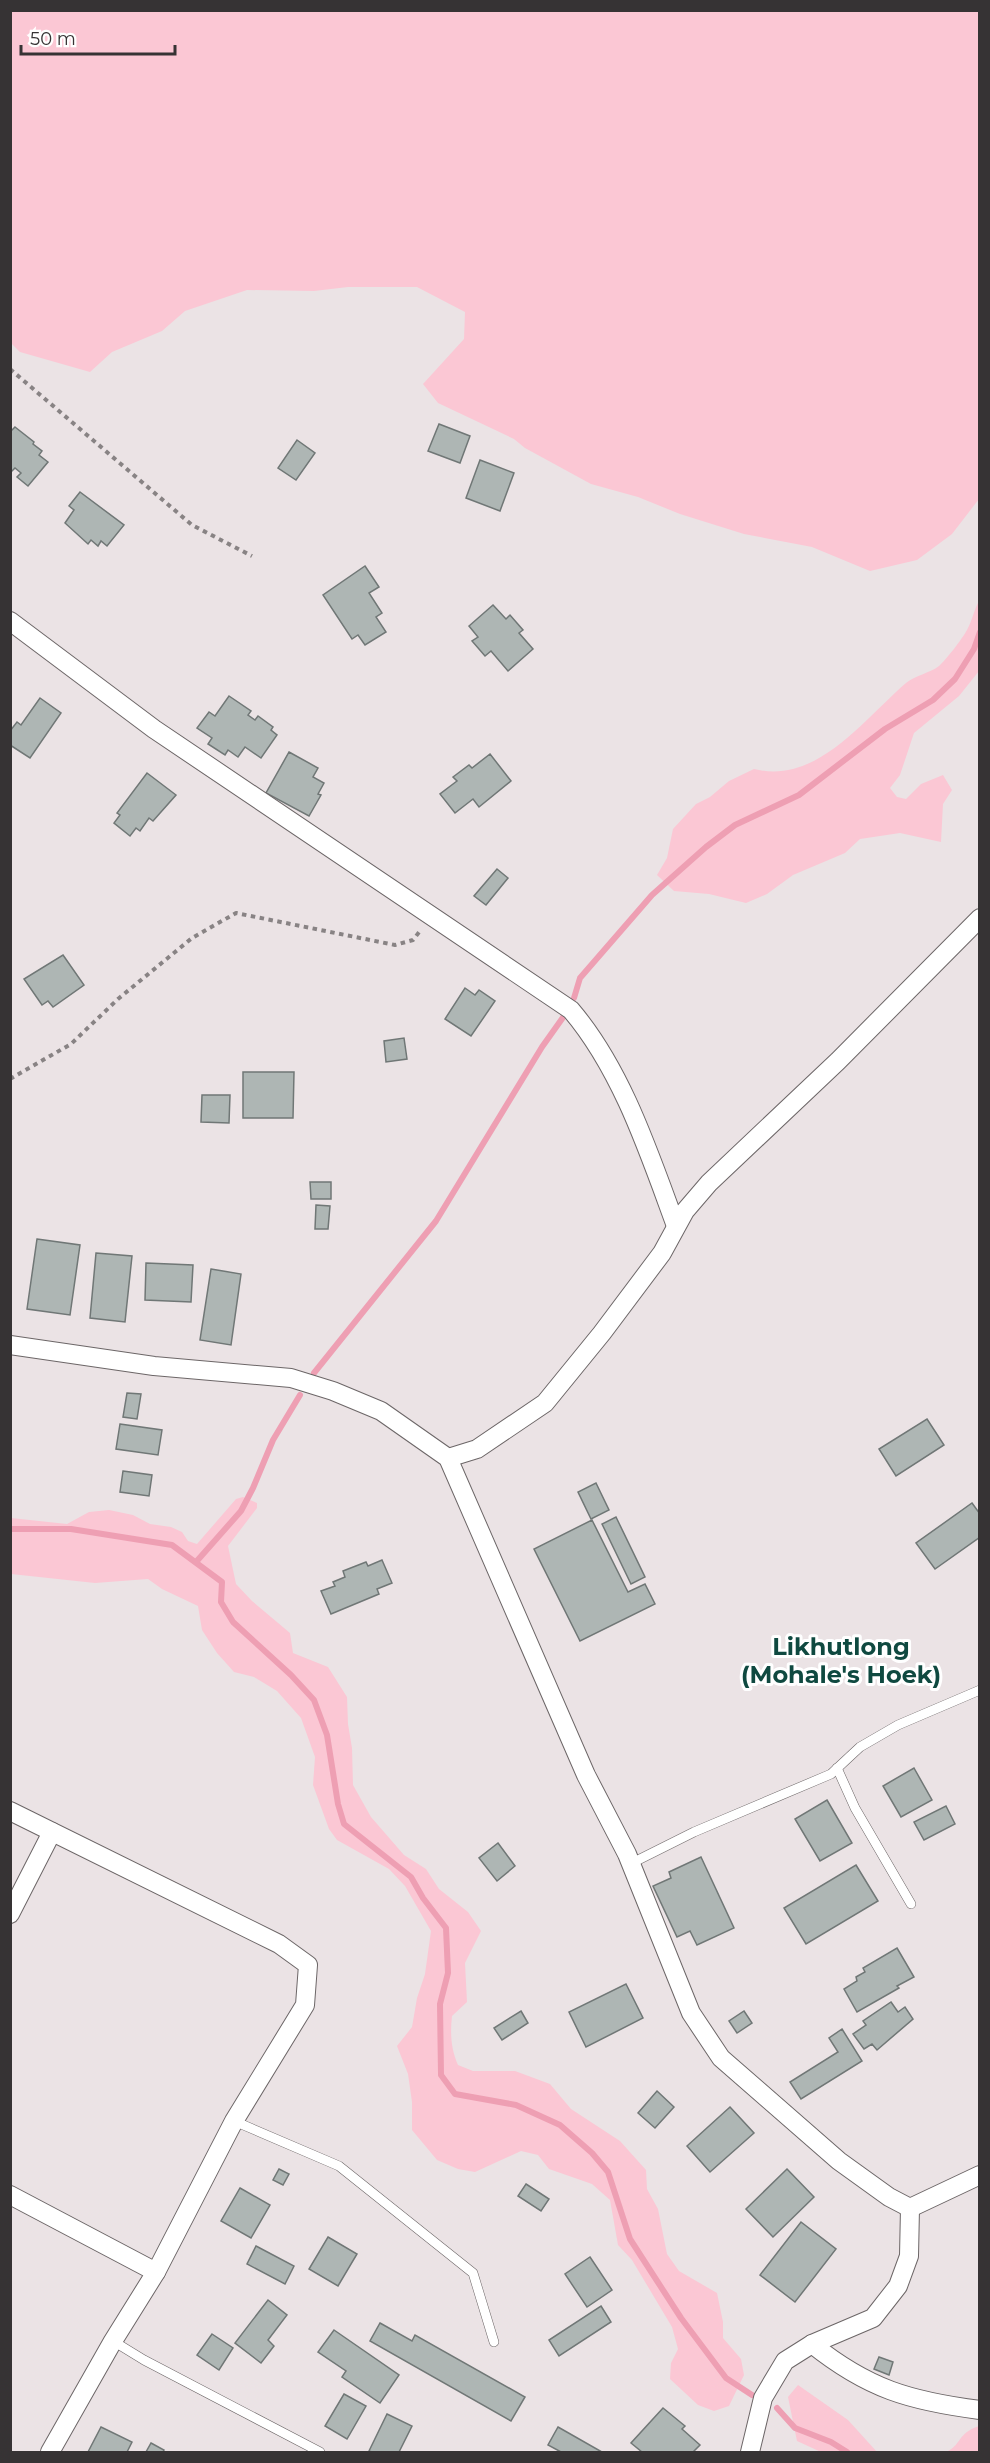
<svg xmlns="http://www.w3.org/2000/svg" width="990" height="2463" font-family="Montserrat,sans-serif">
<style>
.green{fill:#fbc7d4}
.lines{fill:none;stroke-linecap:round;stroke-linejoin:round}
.stream{stroke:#ee9fb3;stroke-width:6}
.building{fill:#aeb6b4;stroke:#707776;stroke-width:1.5}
.service-casing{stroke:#6c6667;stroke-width:10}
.minor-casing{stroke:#6c6667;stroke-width:20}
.path{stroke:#888384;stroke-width:4;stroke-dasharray:4.5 4.5;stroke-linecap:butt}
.service{stroke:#fff;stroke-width:9}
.minor{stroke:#fff;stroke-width:18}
.labels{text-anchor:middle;stroke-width:6;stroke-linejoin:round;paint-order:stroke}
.district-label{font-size:24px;font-weight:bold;fill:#0f4940;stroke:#fff}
</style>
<rect width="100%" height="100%" fill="#ebe3e5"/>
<g class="green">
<polygon points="10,11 979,11 979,499 952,534 917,560 870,571 812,547 744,534 680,514 638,497 591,484 525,448 514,439 438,403 423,384 464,339 465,312 417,287 348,287 314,291 247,290 185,311 162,331 112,352 90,372 20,352 10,342"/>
<path d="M979,601V671L959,696L914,733L900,775L890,788L897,797L906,799L921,784L943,775L952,790L943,804L941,842L900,833L860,839L845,853L793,875L767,894L746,903L709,894L674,891L657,875L667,858L673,829L696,804L710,797L729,781L754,769C817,785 864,719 906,683C916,675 930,673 939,666C946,660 962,639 967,630C972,621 974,610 979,601Z"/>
<path d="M243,1497L257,1503V1508L228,1546L236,1584L252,1601L290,1633L293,1653L328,1667L347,1697L348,1724L352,1748L353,1785L371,1817L404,1855L426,1869L439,1889L468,1912L481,1931L465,1963L467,2002L452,2016C450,2034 451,2049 458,2065L473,2071H515L550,2084L571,2109L620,2141L646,2170L647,2189L658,2209L667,2254L679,2271L717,2293L723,2322V2338L741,2359L744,2375L729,2406L714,2411L698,2405L670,2379L671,2363L678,2349L672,2327L632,2260L618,2245L610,2200L592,2184L549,2169L538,2155L521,2151L475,2172L458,2169L437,2160L412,2130V2102L408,2074L397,2046L412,2027L417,1998L425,1974L431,1931L405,1886L389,1869L337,1840L329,1829L313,1785L315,1757L301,1718L277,1691L254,1677L234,1672L217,1653L202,1630L198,1606L162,1589L148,1579L95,1583L11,1574V1518L67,1524L89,1512L109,1510L133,1515L150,1524L171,1527L182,1532L188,1541L197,1544L236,1499Z"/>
<polygon points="798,2385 848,2420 877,2452 907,2452 821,2452 797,2441 788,2397"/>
<path d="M979,2426V2452H946C963,2444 956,2434 979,2426Z"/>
</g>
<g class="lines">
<g class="stream">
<polyline points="574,998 580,978 652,895 706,847 735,825 799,795 885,729 933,700 955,679 974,649 980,632"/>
<polyline points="314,1373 436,1221 542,1047 564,1016"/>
<polyline points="10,1529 71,1529 172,1545 222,1582 221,1602 233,1622 291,1675 314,1700 327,1735 338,1804 344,1824 411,1877 423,1898 446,1928 448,1973 440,2004 441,2075 455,2094 516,2105 560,2125 592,2153 608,2172 630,2239 681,2318 726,2378 752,2395"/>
<polyline points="196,1562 241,1511 253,1488 273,1440 300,1395"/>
<polyline points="777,2408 795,2428 831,2442 847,2452"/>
</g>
</g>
<g class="building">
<polygon points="439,424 470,436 460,463 428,451"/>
<polygon points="15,427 34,442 33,444 42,451 39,455 48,462 28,486 17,477 21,473 15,468 12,471 10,469 10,432"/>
<polygon points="297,440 315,453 296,480 278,468"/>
<polygon points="480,460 514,473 500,511 466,498"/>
<polygon points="80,492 124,525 107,546 101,541 98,546 91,540 88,544 65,523 74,510 69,506"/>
<polygon points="365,566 379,587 369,593 382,613 376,617 386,632 365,645 358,635 352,639 323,595"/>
<polygon points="493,605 506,619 510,615 523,630 519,633 533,649 508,671 491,651 485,656 472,641 478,637 469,626"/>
<polygon points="229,696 251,711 248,715 255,720 258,716 273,727 271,730 277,735 261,758 245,747 238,757 228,750 225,755 208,744 212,738 197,728 209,712 215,716"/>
<polygon points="40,698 61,713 30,758 10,745 10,731 17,722 21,725"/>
<polygon points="289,752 318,768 313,777 324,783 318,794 321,795 309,816 266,793"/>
<polygon points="490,754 511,781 479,807 473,799 455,813 440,794 457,781 453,777 469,765 472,768"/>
<polygon points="147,773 176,795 153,821 149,818 140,831 136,828 130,836 114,823 120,815 117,813"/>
<polygon points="497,869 508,878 486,905 474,896"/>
<polygon points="63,955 84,985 53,1007 48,1001 42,1005 24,979"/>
<polygon points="465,988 475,995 479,990 495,1001 471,1036 445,1019"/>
<polygon points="404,1038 407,1059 386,1062 384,1041"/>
<polygon points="243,1072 294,1072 293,1118 243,1118"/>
<polygon points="202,1095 230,1095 229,1123 201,1122"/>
<polygon points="310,1182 331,1182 331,1199 311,1199"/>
<polygon points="316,1205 330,1206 328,1229 315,1229"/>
<polygon points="37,1239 80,1245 70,1315 27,1309"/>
<polygon points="96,1253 132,1256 125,1322 90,1318"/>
<polygon points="146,1263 193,1265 191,1302 145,1300"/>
<polygon points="211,1269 241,1274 231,1345 200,1340"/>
<polygon points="127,1393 141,1394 137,1419 123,1417"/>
<polygon points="927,1419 944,1445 896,1476 879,1449"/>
<polygon points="120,1424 162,1430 158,1455 116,1449"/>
<polygon points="123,1471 152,1475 149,1496 120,1492"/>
<polygon points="596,1483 609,1510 591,1519 578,1492"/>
<polygon points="972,1503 980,1514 980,1537 935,1569 916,1543"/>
<polygon points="616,1517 645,1577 631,1584 602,1524"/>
<polygon points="592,1520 628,1592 645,1584 655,1604 580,1641 534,1549"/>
<polygon points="382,1560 392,1583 377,1589 379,1594 331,1614 321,1591 335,1586 333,1582 345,1577 343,1571 366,1562 368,1566"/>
<polygon points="914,1768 932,1800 901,1817 883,1786"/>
<polygon points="827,1800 852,1843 820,1861 795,1819"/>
<polygon points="946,1806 955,1824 924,1840 914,1822"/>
<polygon points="498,1843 515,1866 497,1881 479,1858"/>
<polygon points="701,1857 734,1928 697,1945 690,1931 677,1937 653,1886 671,1878 669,1872"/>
<polygon points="856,1865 878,1901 806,1944 784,1908"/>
<polygon points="897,1948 914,1977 897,1986 899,1988 857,2012 844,1989 857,1981 856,1977 865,1972 863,1968"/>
<polygon points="626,1984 643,2018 586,2047 569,2012"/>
<polygon points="891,2002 898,2012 905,2007 913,2019 877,2050 872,2044 864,2049 853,2034 866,2025 863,2021"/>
<polygon points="521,2011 528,2023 502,2040 494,2028"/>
<polygon points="744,2011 752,2023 737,2033 729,2021"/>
<polygon points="842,2029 862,2061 801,2099 790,2082 838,2052 829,2038"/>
<polygon points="657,2091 674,2107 655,2128 638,2113"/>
<polygon points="730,2107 754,2133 710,2172 687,2146"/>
<polygon points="279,2169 289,2174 283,2185 273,2180"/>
<polygon points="787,2169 814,2197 773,2237 746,2209"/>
<polygon points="526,2184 549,2199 541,2211 518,2196"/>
<polygon points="240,2188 270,2205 251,2238 221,2221"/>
<polygon points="801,2222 836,2249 795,2302 760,2275"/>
<polygon points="328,2237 357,2254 338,2286 309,2269"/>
<polygon points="256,2246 294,2266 285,2284 247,2264"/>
<polygon points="590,2257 612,2290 587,2307 565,2274"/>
<polygon points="268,2300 287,2315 268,2340 274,2346 261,2363 235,2343"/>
<polygon points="601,2306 611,2322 559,2356 549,2340"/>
<polygon points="380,2323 412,2341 415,2335 525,2397 511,2421 370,2341"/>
<polygon points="334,2330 399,2375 380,2403 342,2377 346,2371 318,2352"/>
<polygon points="212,2334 233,2348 219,2370 197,2355"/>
<polygon points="879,2357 893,2362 889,2375 874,2369"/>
<polygon points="344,2394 366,2406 347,2439 325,2426"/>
<polygon points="663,2408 685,2426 682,2429 700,2445 693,2452 642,2452 631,2443"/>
<polygon points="387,2414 412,2426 399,2452 372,2452 369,2451"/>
<polygon points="101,2427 132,2442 127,2452 88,2452"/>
<polygon points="558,2427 602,2452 561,2452 548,2445"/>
<polygon points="151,2443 164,2450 163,2452 146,2452"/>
</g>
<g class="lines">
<g class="service-casing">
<g id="service">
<polyline points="837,1768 855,1808 911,1904"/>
<polyline points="630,1864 694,1832 831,1774 860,1747 898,1725 980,1690"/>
<polyline points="234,2121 339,2166 473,2273 494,2342"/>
<polyline points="113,2341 144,2360 320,2452"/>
</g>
</g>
<g class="minor-casing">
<g id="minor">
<path d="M10,621L154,729L571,1010C622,1070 649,1153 676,1226"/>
<polyline points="10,1345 154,1366 291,1378 333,1391 381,1411 448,1458 586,1775 627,1854 691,2013 721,2058 839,2161 889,2197 910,2208 980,2175"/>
<polyline points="448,1458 477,1449 545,1403 602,1333 662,1253 685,1211 709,1183 838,1061 980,918"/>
<polyline points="10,1811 279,1944 308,1965 305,2005 234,2121 156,2272 113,2341 50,2452"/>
<polyline points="10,1914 52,1832"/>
<polyline points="10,2195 156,2272"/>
<path d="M812,2344C868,2389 910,2401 980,2410"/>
<polyline points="750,2452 763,2398 785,2361 812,2344 873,2318 898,2286 909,2256 910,2208"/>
</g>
</g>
<g class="path">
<polyline points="10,369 192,525 252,556"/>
<polyline points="10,1079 71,1044 118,999 192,938 236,913 395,945 413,940 420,931"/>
</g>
<use href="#service" class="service"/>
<use href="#minor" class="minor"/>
</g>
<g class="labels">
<g class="district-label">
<text x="841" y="1655">Likhutlong<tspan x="841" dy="28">(Mohale's Hoek)</tspan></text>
</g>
</g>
<rect width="990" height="2463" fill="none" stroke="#363334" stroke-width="24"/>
<path d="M21 45v9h154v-9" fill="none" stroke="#363334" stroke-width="3"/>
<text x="30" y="45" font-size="18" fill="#363334" stroke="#ffffff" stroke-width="4.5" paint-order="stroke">50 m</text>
</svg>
